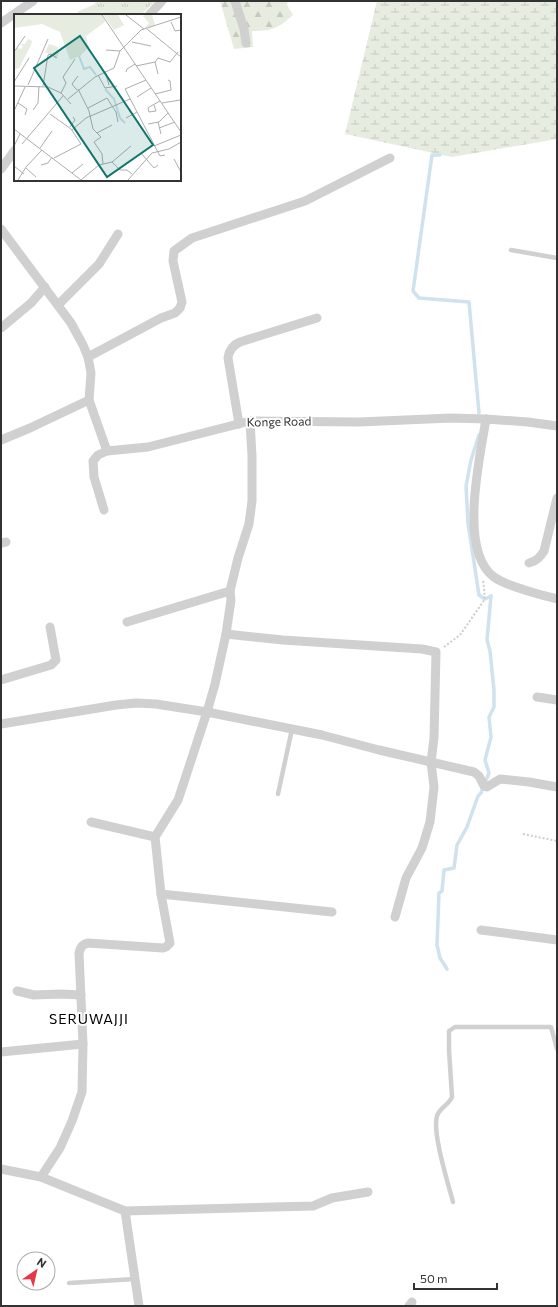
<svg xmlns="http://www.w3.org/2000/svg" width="558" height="1307" font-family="Commissioner,sans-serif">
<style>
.grass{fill:url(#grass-tufts)}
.forest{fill:url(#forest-firs)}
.wetland{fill:url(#wetland-marsh)}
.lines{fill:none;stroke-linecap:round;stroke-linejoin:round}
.stream{stroke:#cfe2ee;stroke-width:3.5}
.path{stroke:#cdcdcd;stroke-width:2;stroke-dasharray:2 2;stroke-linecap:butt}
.lane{stroke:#d0d0d0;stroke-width:4.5}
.street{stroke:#d0d0d0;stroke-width:9}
.labels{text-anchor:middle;stroke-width:4;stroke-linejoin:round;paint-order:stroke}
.street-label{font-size:12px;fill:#333;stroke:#fff}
.quarter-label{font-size:14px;letter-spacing:1px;fill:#000;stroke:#fff}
.inset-river{fill:none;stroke:#cfe2ee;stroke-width:2}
.inset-road{fill:none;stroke:#adadad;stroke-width:1}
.view{fill:#0f766e;fill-opacity:0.15;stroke:#0f766e;stroke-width:2}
.inset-edge{fill:none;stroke:#333;stroke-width:2}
</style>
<defs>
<pattern id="grass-tufts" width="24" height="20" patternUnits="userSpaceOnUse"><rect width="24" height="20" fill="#e6ecdf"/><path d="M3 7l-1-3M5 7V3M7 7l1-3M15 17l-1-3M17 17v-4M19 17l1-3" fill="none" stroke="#c6cbc0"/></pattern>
<pattern id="forest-firs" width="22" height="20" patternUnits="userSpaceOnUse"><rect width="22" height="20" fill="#e6ecdf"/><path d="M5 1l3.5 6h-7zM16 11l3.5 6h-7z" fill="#c6cbc0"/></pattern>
<pattern id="wetland-marsh" width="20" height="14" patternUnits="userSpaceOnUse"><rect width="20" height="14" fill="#e6ecdf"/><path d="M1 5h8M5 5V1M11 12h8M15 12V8" fill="none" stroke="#c6cbc0"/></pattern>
</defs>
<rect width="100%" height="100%" fill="#fff"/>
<polygon class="grass" points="96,1 155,1 141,15 75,15 79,11 95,4"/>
<path class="forest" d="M220,1H288L287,5L293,15C277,29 272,31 252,31L253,47L234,49Z"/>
<polygon class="wetland" points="377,1 557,1 557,139 452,157 345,134"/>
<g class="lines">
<g class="stream">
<polyline points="440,155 432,155 413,291 419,298 469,302 479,413"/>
<polyline points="479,435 471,460 466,486 468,523 479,595 485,599 491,596"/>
<polyline points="447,969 440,958 437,945 439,893 442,891 444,870 454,868 457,845 467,827 478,796 481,793 489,773 485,760 491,737 489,717 494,707 494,690 490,651 487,640 491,596"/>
</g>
<g class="path">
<polyline points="444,647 460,635 485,599 483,579"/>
<polyline points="523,834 557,841"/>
</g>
<g class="lane">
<polyline points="511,250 557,258"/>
<polyline points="278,794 292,729"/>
<path d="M453,1202C448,1183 432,1133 437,1116C439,1108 449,1105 452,1097L449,1050V1031L455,1027H551L557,1049"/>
<polyline points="69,1283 135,1279"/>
</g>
<g class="street">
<polyline points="235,1 244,29 246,43"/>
<polyline points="149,15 162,1"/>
<polyline points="1,23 33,1"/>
<polyline points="1,169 15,150"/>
<polyline points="1,229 71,323 83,345 88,357 91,373 89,400 107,451"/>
<polyline points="58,305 99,264 118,234"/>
<polyline points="1,328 31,303 45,287"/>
<polyline points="88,357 161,318 175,313 180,308 182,302 173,261 174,251 192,238 305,201 390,158"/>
<path d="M486,419C480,457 458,551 494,577C506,586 541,595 557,599"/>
<path d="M239,424L228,358C229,350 233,345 240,342L317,318"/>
<polyline points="1,440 30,428 89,400"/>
<polyline points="104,510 94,477 93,461 98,455 107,451 148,447 250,421 359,422 451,418 486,419 528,422 557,426"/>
<polyline points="1,543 6,542"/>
<path d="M529,563C537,561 540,557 544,551L557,498"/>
<polyline points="127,622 230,591"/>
<polyline points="226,634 283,640 422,649 436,652 434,738 431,762 434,787 430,822 422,848 406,878 395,917"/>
<polyline points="1,680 51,665 56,660 50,627"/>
<polyline points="537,697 557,700"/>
<polyline points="1,724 116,705 136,703 156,704 207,712 322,735 379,750 474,772 479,776 484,786 487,787 500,779 529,782 557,787"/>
<polyline points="91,822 155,837"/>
<polyline points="161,894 332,912"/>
<polyline points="481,930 557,940"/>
<polyline points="17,991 34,995 61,994 81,995"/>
<polyline points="1,1052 83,1044"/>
<polyline points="1,1169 41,1177 125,1211 313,1206 332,1198 368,1192"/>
<path d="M41,1177L60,1148L72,1121L82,1092L83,1044L79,953C80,948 82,944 88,943L163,948L166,947L170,943L161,894L155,837L178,800L181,791L207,712L215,684L226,634L231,600L230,591L238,558L249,524L252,501V456L250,421"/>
<polyline points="125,1211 139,1306"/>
<polyline points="409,1306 412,1302"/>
</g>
</g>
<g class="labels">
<g class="street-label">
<text transform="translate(279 422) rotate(-1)" y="4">Konge Road</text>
</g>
<g class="quarter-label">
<text x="89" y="1024">SERUWAJJI</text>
</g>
</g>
<g transform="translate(14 14)">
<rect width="167" height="167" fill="#fff"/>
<path d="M131,1H138L141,11L130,15L135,9L129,2Z" fill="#e6ecdf"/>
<path d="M89,1H104L110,11L100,16ZM14,25L18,27L17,31L5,54L0,56V39L3,34L7,35L9,32L6,30H11ZM35,30L44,33L45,39L42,45L31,38Z" fill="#e6ecdf"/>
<path d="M0,1H88L91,8L72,22L75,33L66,42L56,46L46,18L28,10L0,14Z" fill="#e6ecdf"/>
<path class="inset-river" d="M65,42L70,55L76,53L82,61M91,75L100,85L106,104L111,109"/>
<path class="inset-road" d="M88,1L167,118M112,1L130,15M157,8L161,17L167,16M133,15L167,43M118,28L137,32M92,36L106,37M0,38L11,22M141,48L144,60M122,52L141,48L144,44L156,48L164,38M91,57L95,71M112,58L113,55L121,50M84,61L91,74L103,72M132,66L111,75L146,142L151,141M0,68L15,44M14,71L34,25M0,72L34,73L47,79L57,90M29,72L34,41L37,40L43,44M64,75L75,97L79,115L87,123L80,128L88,140L89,150M63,76L58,70L64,62M47,79L52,69L49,63L61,45M141,80L157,76L156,67L154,66M123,83L137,74M54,85L81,63L100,54L106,37L127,16L167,3M4,89L13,95L11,101M148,89L166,86M140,91L142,97L135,98L134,94L137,92L146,87M74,94L93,84L102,98L104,108M19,96L24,89L25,72M0,97L11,73M36,100L57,115L67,130L40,144M112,104L123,98M144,108L147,120M134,110L145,108L154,99M56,113L61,106L59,103M145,114L161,108M0,115L67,166M58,116L72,104L116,85M83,119L98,111M8,130L49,82M0,132L6,120M140,132L167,121M26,134L38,117M127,139L140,154L144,151M160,145L167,158M98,148L106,156H113L118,160M27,151L34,149L38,143M0,152L10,160M12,154L22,163M58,159L69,150M4,166L12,153L28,136M67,166L85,151L98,148L117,132M114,166L138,139L155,135L167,128"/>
<path class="view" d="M66,22L139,131L93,163L20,54Z"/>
<rect width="167" height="167" class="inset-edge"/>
</g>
<rect width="558" height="1307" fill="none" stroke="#333333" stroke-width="4"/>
<g transform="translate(36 1271) rotate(34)"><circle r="19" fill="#ffffff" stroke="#adadad"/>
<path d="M0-3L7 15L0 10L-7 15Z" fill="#e63946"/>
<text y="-6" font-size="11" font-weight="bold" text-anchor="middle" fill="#333333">N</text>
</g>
<path d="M414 1283v6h83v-6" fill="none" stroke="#333333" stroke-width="2"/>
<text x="420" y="1283" font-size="12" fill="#333333" stroke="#ffffff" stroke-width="3" paint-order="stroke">50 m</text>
</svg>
